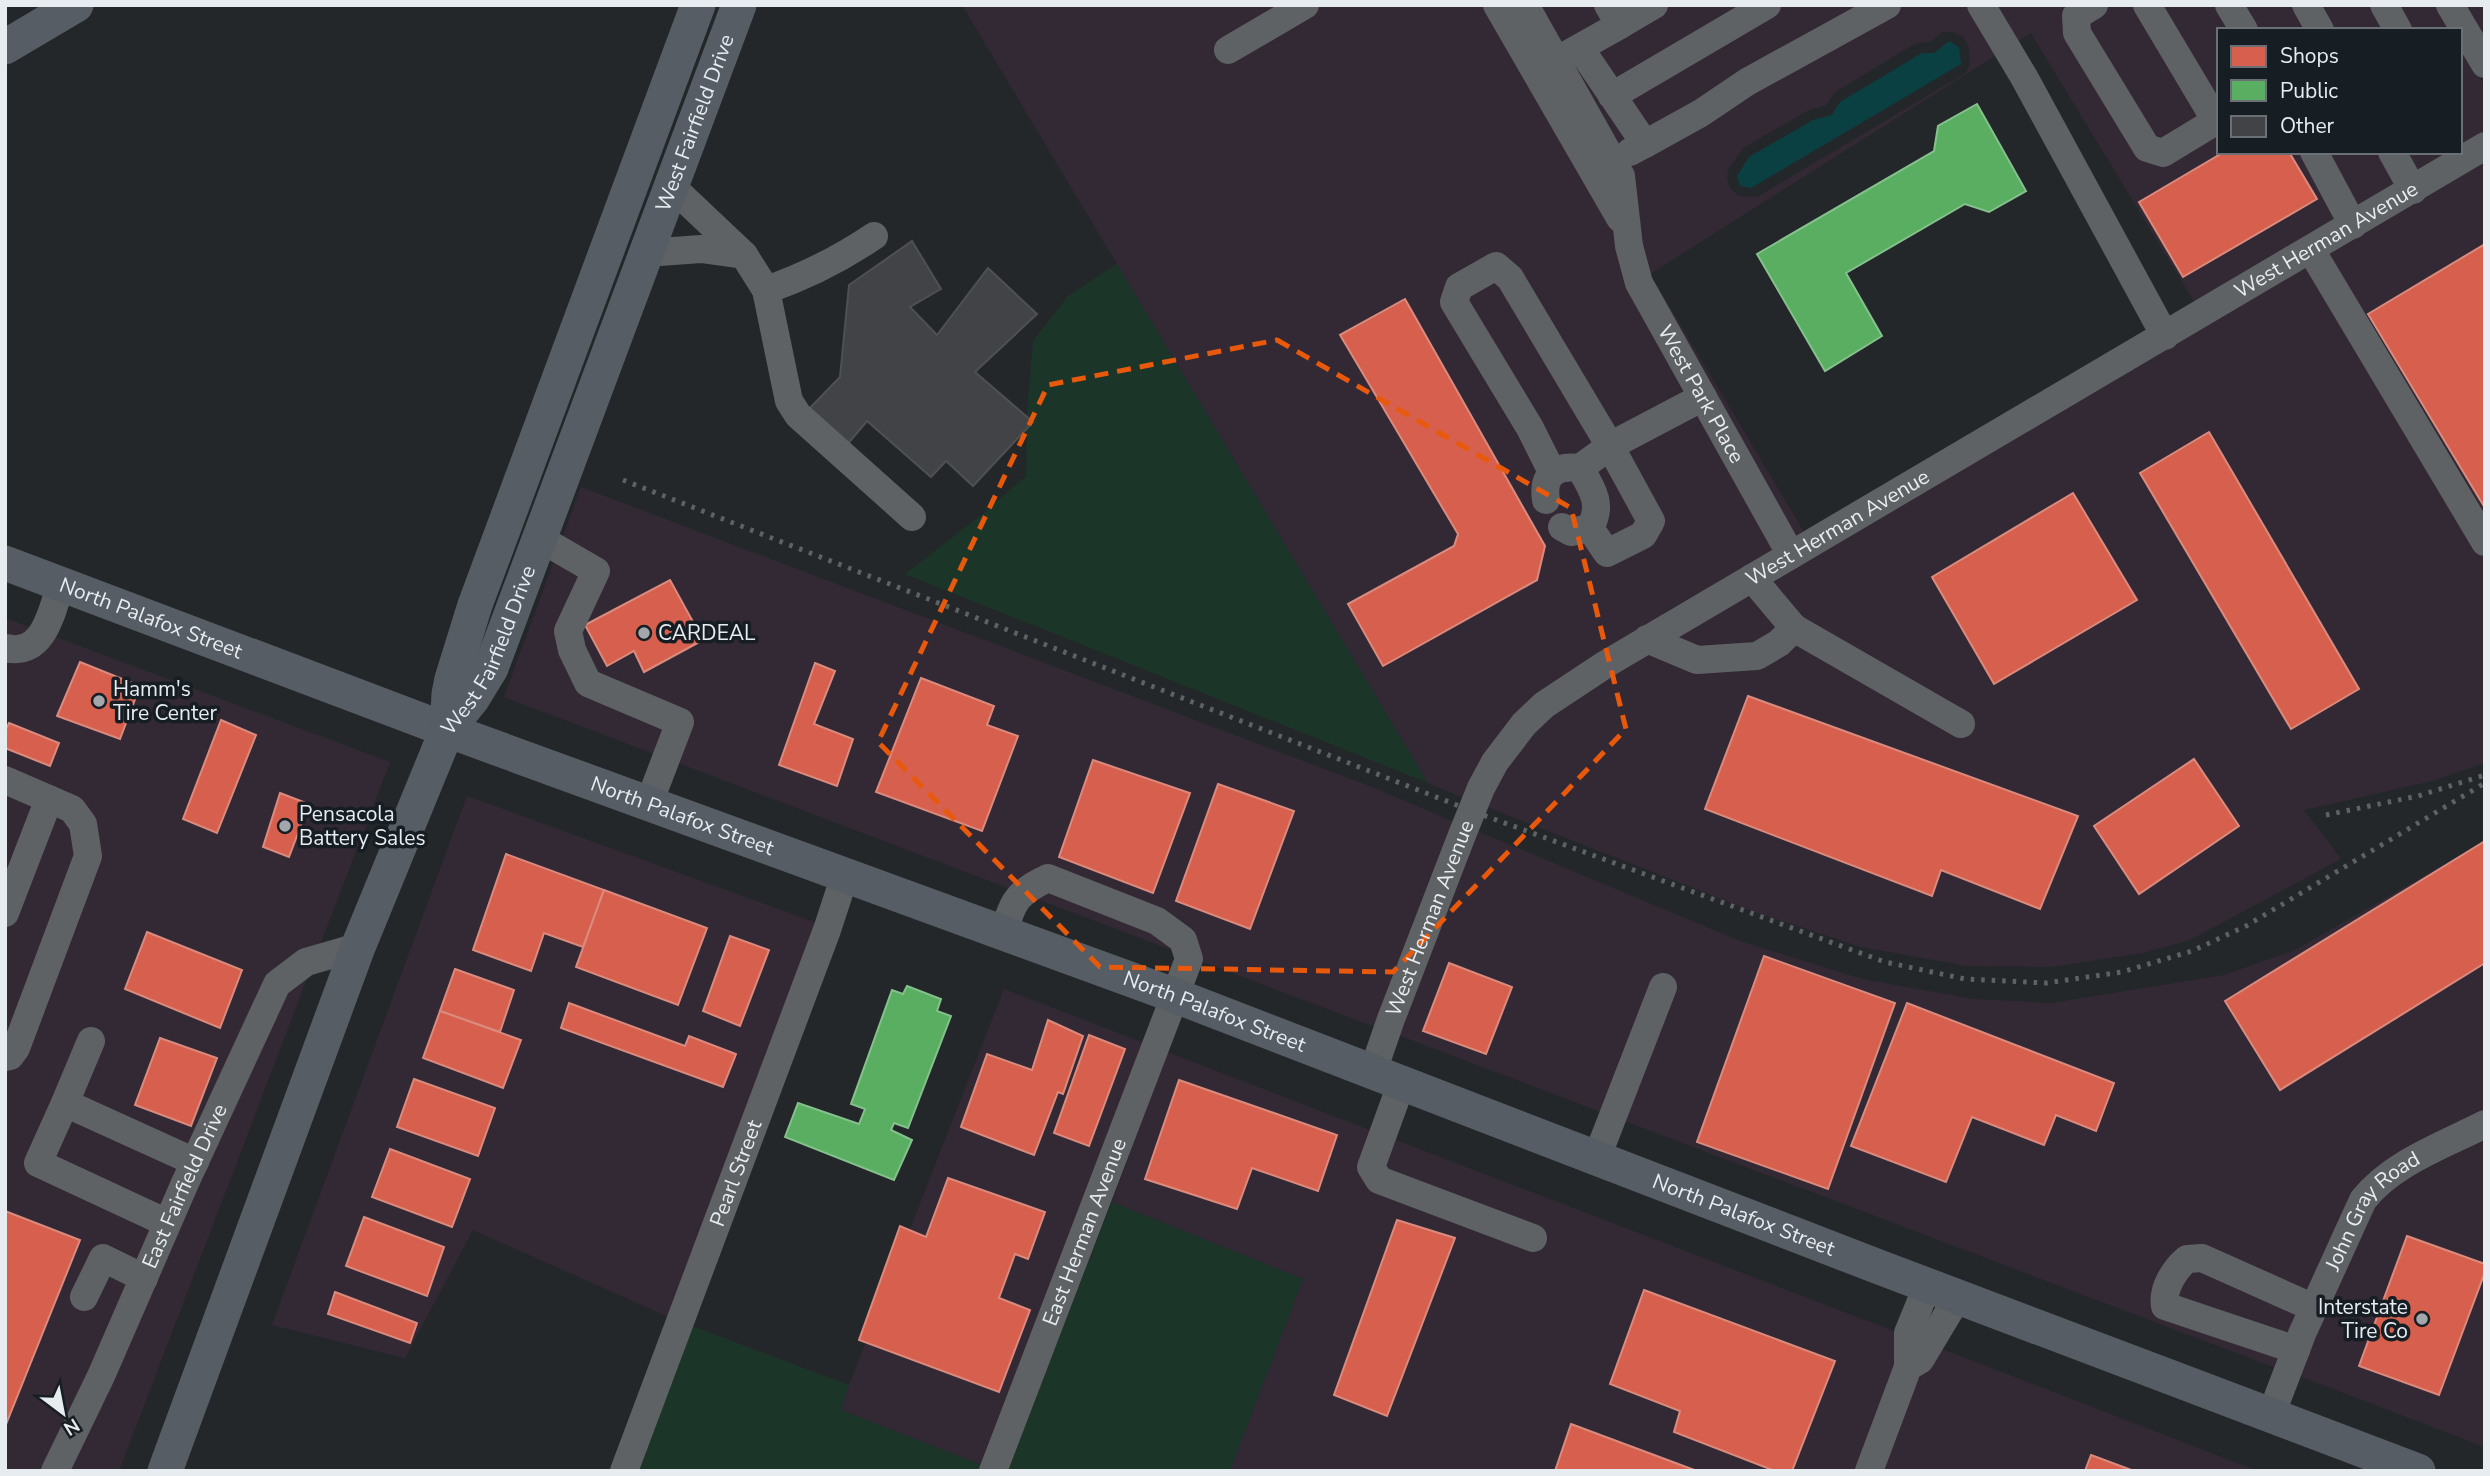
<svg xmlns="http://www.w3.org/2000/svg" width="2490" height="1476" font-family="'Nunito Sans',sans-serif">
<style>
.commercial{fill:#332935;fill-rule:evenodd}
.green{fill:#1c3529}
.water{fill:#0b4043}
.shops{fill:#d6604d;stroke:#db8a7e;stroke-width:2}
.public{fill:#5aae61;stroke:#84c18c;stroke-width:2}
.building{fill:#424346;stroke:#4f5053;stroke-width:2}
.lines{fill:none;stroke-linecap:round;stroke-linejoin:round}
.minor{stroke:#5f6264;stroke-width:28}
.major{stroke:#565d64;stroke-width:35}
.rail{stroke:#5f6264;stroke-width:5;stroke-dasharray:3.5 7;stroke-linecap:butt}
.marked{fill:none;stroke:#e8590c;stroke-width:5;stroke-dasharray:14 9;stroke-linejoin:round}
.poi-dot{fill:#a3a7ab;stroke:#161e24;stroke-width:2.5}
.labels{text-anchor:middle;stroke-width:7;stroke-linejoin:round;paint-order:stroke}
.street-label{font-size:21px;fill:#e7ecf0;stroke:#161e24}
.poi-label{font-size:21px;fill:#e7ecf0;stroke:#161e24;text-anchor:start}
</style>
<rect width="100%" height="100%" fill="#24272a"/>
<g class="commercial">
<polygon points="962,5 1484,5 1616,232 1775,550 1599,653 1537,695 1464,798 1428,783"/>
<path d="M1538,5H2438L2452,30H2219V152H2450L2195,303L2031,33L1650,274L1804,532L1794,538L1650,279L1639,237L1642,235ZM1942,32H1952L1963,37L1969,47L1970,64L1966,73L1757,197L1739,196L1730,188L1727,178L1728,170L1743,148L1807,111L1826,105L1835,92L1916,43L1930,42Z"/>
<polygon points="2463,5 2485,5 2485,43"/>
<polygon points="2460,44 2485,86 2485,130 2460,146"/>
<polygon points="2485,161 2485,763 2432,781 2304,810 2341,859 2190,940 2143,953 2050,967 1967,966 1861,947 1752,911 1487,807 1518,750 1552,715 1576,697"/>
<polygon points="581,487 1377,789 1454,822 1375,1027 504,697"/>
<polygon points="5,618 390,762 320,945 298,952 42,1471 5,1471"/>
<polygon points="467,796 817,923 669,1317 473,1230 405,1358 272,1325"/>
<polygon points="1477,831 1740,941 1862,979 1973,999 2052,1003 2224,975 2295,950 2485,841 2485,1109 2401,1153 2276,1368 1398,1035"/>
<polygon points="308,976 119,1471 68,1471 286,993"/>
<polygon points="1004,989 1144,1043 982,1465 841,1410 849,1385"/>
<polygon points="1167,1052 1896,1332 1896,1359 1893,1361 1895,1366 1856,1471 1230,1471 1303,1279 1112,1202"/>
<polygon points="2485,1138 2485,1447 2299,1376 2373,1208 2381,1197 2405,1180"/>
<polygon points="1942,1349 2258,1471 1882,1471 1916,1379 1921,1379 1920,1374"/>
</g>
<g class="green">
<polygon points="1117,264 1428,783 905,574 980,516 1026,476 1027,413 1033,341 1068,296"/>
<polygon points="1112,1202 1303,1279 1230,1471 1006,1471"/>
<polygon points="692,1326 849,1385 841,1410 982,1465 980,1471 637,1471"/>
</g>
<polygon class="water" points="1949,41 1959,47 1961,64 1751,188 1740,186 1737,176 1749,157 1813,120 1832,115 1840,102 1922,53 1934,53"/>
<g class="shops">
<polygon points="2224,152 2289,152 2317,199 2183,277 2139,202"/>
<polygon points="2485,244 2485,508 2368,314"/>
<polygon points="1405,299 1545,546 1537,580 1383,666 1348,604 1454,546 1458,534 1340,335"/>
<polygon points="2209,432 2359,689 2291,729 2140,473"/>
<polygon points="2073,493 2137,600 1994,684 1932,577"/>
<polygon points="670,580 703,640 644,672 634,651 607,666 585,625"/>
<polygon points="80,662 140,686 120,739 57,716"/>
<polygon points="815,663 835,671 814,724 853,739 837,786 779,765"/>
<polygon points="921,678 994,706 987,725 1018,736 982,831 876,792"/>
<polygon points="1748,696 2078,816 2040,909 1941,870 1932,896 1705,809"/>
<polygon points="221,720 256,735 217,833 183,819"/>
<polygon points="9,723 59,743 50,766 5,748 5,731"/>
<polygon points="2194,759 2239,826 2139,894 2094,826"/>
<polygon points="1093,760 1190,793 1153,893 1059,857"/>
<polygon points="1218,784 1294,811 1250,929 1176,901"/>
<polygon points="280,793 309,804 289,857 263,847"/>
<polygon points="2485,841 2485,963 2280,1090 2225,1001"/>
<polygon points="506,854 604,890 583,947 544,933 531,971 473,950"/>
<polygon points="604,890 707,928 678,1005 576,967"/>
<polygon points="147,932 242,970 220,1028 125,989"/>
<polygon points="730,936 769,950 740,1026 703,1011"/>
<polygon points="1764,956 1895,1003 1828,1189 1697,1142"/>
<polygon points="1449,963 1512,987 1486,1054 1423,1031"/>
<polygon points="455,969 514,990 500,1032 440,1011"/>
<polygon points="569,1003 685,1046 689,1036 736,1054 723,1087 561,1028"/>
<polygon points="1907,1003 2114,1083 2096,1131 2056,1115 2044,1145 1972,1117 1946,1182 1851,1146"/>
<polygon points="440,1011 521,1040 503,1088 423,1058"/>
<polygon points="1048,1020 1083,1036 1063,1094 1058,1092 1034,1155 961,1127 987,1054 1032,1070"/>
<polygon points="1089,1035 1125,1049 1089,1146 1054,1133"/>
<polygon points="160,1038 217,1058 191,1126 135,1105"/>
<polygon points="414,1079 495,1108 478,1156 397,1127"/>
<polygon points="1179,1080 1337,1135 1318,1191 1252,1168 1237,1209 1145,1179"/>
<polygon points="390,1149 470,1179 452,1227 372,1197"/>
<polygon points="948,1178 1045,1212 1028,1259 1015,1254 999,1298 1030,1310 999,1392 859,1340 900,1226 926,1237"/>
<polygon points="5,1211 80,1240 5,1427"/>
<polygon points="364,1217 444,1247 427,1296 346,1266"/>
<polygon points="1397,1220 1455,1238 1387,1416 1334,1395"/>
<polygon points="2407,1236 2485,1264 2485,1272 2439,1395 2359,1366"/>
<polygon points="1644,1290 1835,1361 1792,1471 1775,1471 1674,1432 1680,1411 1610,1384"/>
<polygon points="335,1292 417,1323 410,1343 328,1314"/>
<polygon points="1571,1424 1697,1471 1555,1471"/>
<polygon points="2091,1455 2134,1471 2085,1471"/>
</g>
<g class="public">
<polygon points="1977,104 2026,191 1989,212 1965,204 1846,273 1882,336 1825,371 1757,254 1934,151 1938,126"/>
<polygon points="907,986 941,999 937,1011 951,1016 908,1128 894,1123 891,1130 912,1140 894,1180 785,1137 798,1103 859,1124 865,1109 851,1104 892,990 903,994"/>
</g>
<polygon class="building" points="912,241 941,289 910,307 937,335 988,268 1037,314 975,372 1033,422 973,486 946,461 931,477 867,421 846,446 807,411 840,377 849,285"/>
<g class="lines">
<g class="minor">
<polyline points="1497,5 1620,218"/>
<path id="s1" d="M1525,5L1621,176L1629,246L1639,283L1791,555"/>
<polyline points="1981,5 2024,77 2165,336"/>
<polyline points="2094,5 2076,16 2077,33 2147,148 2163,153 2219,119"/>
<polyline points="2147,5 2216,121"/>
<polyline points="2229,5 2244,30"/>
<polyline points="2306,5 2320,30"/>
<polyline points="2384,5 2398,30"/>
<polyline points="2450,5 2485,64"/>
<polyline points="1620,25 1654,5"/>
<polyline points="1580,48 1645,144 1630,152"/>
<polyline points="1228,50 1305,5"/>
<polyline points="1563,57 1620,25 1608,5"/>
<polyline points="1612,96 1767,5"/>
<polyline points="1645,144 1701,113 1747,82 1887,5"/>
<polyline points="2314,152 2353,225"/>
<polyline points="2392,152 2413,190"/>
<polyline points="2311,250 2485,542"/>
<polyline points="646,253 701,249 744,255 672,187"/>
<polyline points="744,255 766,290 789,401 798,415 912,517"/>
<path d="M766,290C804,277 840,259 874,236"/>
<path d="M1580,468C1593,490 1603,505 1590,528"/>
<polyline points="1552,472 1530,428 1454,302 1459,287 1496,266 1510,278 1610,446 1703,397"/>
<path d="M1546,500C1542,474 1556,465 1580,468L1610,446L1651,521L1643,535L1607,553L1590,528"/>
<polyline points="1562,527 1571,532 1590,528"/>
<polyline points="539,538 596,571 568,631 572,650 588,683 680,722 649,803"/>
<polyline points="1794,628 1961,724"/>
<polyline points="1647,639 1697,660 1757,656 1779,643 1794,628 1752,578"/>
<path d="M5,648C44,657 51,613 61,584"/>
<polyline points="5,780 72,809 83,824 88,856 16,1048 10,1056 5,1057"/>
<polyline points="5,913 49,799"/>
<path id="s2" d="M1373,1071L1391,1019L1462,835L1481,788L1495,762L1524,724L1544,705L1606,664L2485,146"/>
<polyline points="1402,1082 1371,1167 1379,1180 1533,1238"/>
<polyline points="65,1103 91,1041"/>
<polyline points="1597,1157 1663,987"/>
<polyline points="167,1223 38,1163 65,1103 195,1162"/>
<polyline points="84,1297 103,1258 144,1278"/>
<path d="M2296,1350L2165,1306C2162,1289 2174,1270 2187,1259L2202,1258L2314,1308"/>
<polyline points="1908,1367 1920,1360 1959,1295"/>
<path id="s3" d="M2271,1415L2302,1334L2363,1200C2392,1163 2444,1145 2485,1124"/>
<path id="s4" d="M55,1471L101,1376L185,1183L277,984L306,962L358,947"/>
<path id="s5" d="M624,1471L827,930L845,875"/>
<path id="s6" d="M993,1471L1189,959L1183,940L1157,921L1048,878C1018,892 1012,901 1004,933"/>
<polyline points="1869,1471 1908,1367 1908,1333 1928,1284"/>
</g>
<g class="major">
<polyline points="5,47 76,5"/>
<path id="s7" d="M5,563L447,730L1176,996L1879,1267L2418,1471"/>
<polyline points="447,730 449,694 452,679 475,605 698,5"/>
<path id="s8" d="M165,1471L358,947L447,730L472,699L491,668L739,5"/>
</g>
<g class="rail">
<polyline points="623,480 1472,811 1885,962 1965,979 2046,983 2122,972 2192,951 2246,926 2485,783"/>
<polyline points="2326,815 2418,796 2485,775"/>
</g>
</g>
<path class="marked" d="M1277,340L1571,508L1626,729L1393,972L1100,967L878,742L1048,385Z"/>
<g class="poi-dot">
<circle cx="644" cy="633" r="7"/>
<circle cx="99" cy="701" r="7"/>
<circle cx="285" cy="826" r="7"/>
<circle cx="2422" cy="1319" r="7"/>
</g>
<g class="labels">
<g class="street-label">
<text dy="7" stroke="none"><textPath href="#s8" startOffset="1451">West Fairfield Drive</textPath></text>
<text dy="7" stroke="none"><textPath href="#s2" startOffset="1318">West Herman Avenue</textPath></text>
<text dy="7" stroke="none"><textPath href="#s1" startOffset="432">West Park Place</textPath></text>
<text dy="7" stroke="none"><textPath href="#s2" startOffset="751">West Herman Avenue</textPath></text>
<text dy="7" stroke="none"><textPath href="#s7" startOffset="156">North Palafox Street</textPath></text>
<text dy="7" stroke="none"><textPath href="#s8" startOffset="884">West Fairfield Drive</textPath></text>
<text dy="7" stroke="none"><textPath href="#s7" startOffset="723">North Palafox Street</textPath></text>
<text dy="7" stroke="none"><textPath href="#s2" startOffset="163">West Herman Avenue</textPath></text>
<text dy="7" stroke="none"><textPath href="#s7" startOffset="1290">North Palafox Street</textPath></text>
<text dy="7" stroke="none"><textPath href="#s5" startOffset="318">Pearl Street</textPath></text>
<text dy="7" stroke="none"><textPath href="#s4" startOffset="313">East Fairfield Drive</textPath></text>
<text dy="7" stroke="none"><textPath href="#s7" startOffset="1857">North Palafox Street</textPath></text>
<text dy="7" stroke="none"><textPath href="#s3" startOffset="231">John Gray Road</textPath></text>
<text dy="7" stroke="none"><textPath href="#s6" startOffset="256">East Herman Avenue</textPath></text>
</g>
<g class="poi-label">
<text x="658" y="640">CARDEAL</text>
<text x="113" y="696">Hamm's<tspan x="113" dy="24">Tire Center</tspan></text>
<text x="299" y="821">Pensacola<tspan x="299" dy="24">Battery Sales</tspan></text>
<text x="2408" y="1314" text-anchor="end">Interstate<tspan x="2408" dy="24">Tire Co</tspan></text>
</g>
</g>
<rect width="2490" height="1476" fill="none" stroke="#e7ecf0" stroke-width="14"/>
<rect x="2217" y="28" width="245" height="126" fill="#161e24" stroke="#6a7076" stroke-width="2"/>
<rect x="2231" y="46" width="35" height="21" fill="#d6604d" stroke="#6a7076" stroke-width="2"/>
<text x="2280" y="63" font-size="21" fill="#e7ecf0">Shops</text>
<rect x="2231" y="80" width="35" height="21" fill="#5aae61" stroke="#6a7076" stroke-width="2"/>
<text x="2280" y="98" font-size="21" fill="#e7ecf0">Public</text>
<rect x="2231" y="116" width="35" height="21" fill="#424346" stroke="#6a7076" stroke-width="2"/>
<text x="2280" y="133" font-size="21" fill="#e7ecf0">Other</text>
<g transform="translate(63 1413) rotate(148)" stroke="#161e24" stroke-width="5" paint-order="stroke">
<path d="M0-5L12 26L0 18L-12 26Z" fill="#e7ecf0"/>
<text y="-10" font-size="19" font-weight="bold" text-anchor="middle" fill="#e7ecf0">N</text>
</g>
</svg>
